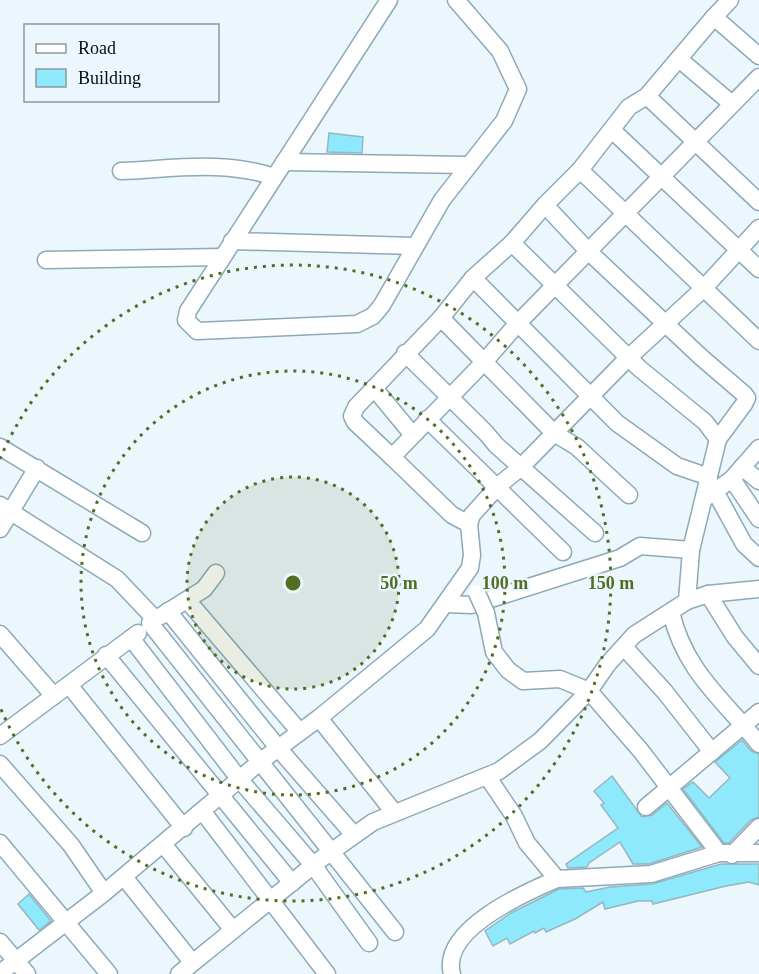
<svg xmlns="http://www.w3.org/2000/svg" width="759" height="974" font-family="Georgia,serif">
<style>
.building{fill:#8ee9fc;stroke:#95b7be;stroke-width:1.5}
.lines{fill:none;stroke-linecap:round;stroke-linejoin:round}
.minor-casing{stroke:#8ea9b8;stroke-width:19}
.minor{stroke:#fff;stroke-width:16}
.minor-bridge-casing{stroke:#8ea9b8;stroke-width:19;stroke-linecap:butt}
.minor-bridge{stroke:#fff;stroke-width:16}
.ring{fill:none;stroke:#526e22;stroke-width:3;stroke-dasharray:3 6}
.centre{fill:#526e22;stroke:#ebf6fd;stroke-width:3}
.ring-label{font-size:18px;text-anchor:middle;font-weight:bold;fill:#526e22;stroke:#ebf6fd;stroke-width:5;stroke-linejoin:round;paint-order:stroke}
</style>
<rect width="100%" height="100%" fill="#ebf6fd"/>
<g class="building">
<polygon points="329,133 363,137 362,153 327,152"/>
<polygon points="742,740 751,751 759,754 759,817 751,820 729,843 724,843 683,789 693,782 709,798 730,778 715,762"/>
<polygon points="612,776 642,817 652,815 667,803 702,847 649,864 633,864 620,842 589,863 587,867 568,868 566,864 618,828 601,805 604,803 594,791"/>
<polygon points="721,864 759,864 759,885 749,882 726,886 653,904 652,901 638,901 605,909 603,902 575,919 546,932 544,928 535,933 534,931 510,944 507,938 493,946 485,931 511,913 559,889 583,888 586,892 610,887 652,884"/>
<polygon points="29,894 51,921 39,930 18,904"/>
</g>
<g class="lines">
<g class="minor-casing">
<g id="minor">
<polyline points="389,0 188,311 186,320 197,331 357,324 373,316 382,305 442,200 504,121 518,89 500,51 456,0"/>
<polyline points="730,0 714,17 759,56"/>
<polyline points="679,59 732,104"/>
<polyline points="647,96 759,202"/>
<polyline points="612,130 759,269"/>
<polyline points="284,162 466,165"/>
<polyline points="580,170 759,341"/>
<path d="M121,171C171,169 226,160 274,177"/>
<polyline points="545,205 588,251 702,358 744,394 747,398 744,404 718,439"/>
<polyline points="232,241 415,246"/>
<polyline points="512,243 639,368 705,422 718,439 691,550 687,601"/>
<polyline points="46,260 222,257"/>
<polyline points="473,278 617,423 677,466 709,477"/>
<polyline points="441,318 554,433 577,447 629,495"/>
<polyline points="405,353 486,433 496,445 595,533"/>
<polyline points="374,388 412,434"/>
<polyline points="427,419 563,552"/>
<polyline points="0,447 142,533"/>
<polyline points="392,457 355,422 352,416 356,407 441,318 473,278 512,243 545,205 580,170 629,107 647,96 714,17"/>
<polyline points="742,467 759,481"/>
<polyline points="732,479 759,519"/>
<polyline points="715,491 744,544 759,558"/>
<polyline points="705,498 732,479 759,448"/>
<polyline points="0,505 117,579 155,619"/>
<polyline points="469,524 452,515 392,457 485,361 517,324 759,77"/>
<polyline points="0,529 37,468"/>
<polyline points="708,594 735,637 759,666"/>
<polyline points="187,600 299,731"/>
<polyline points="446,604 472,605 620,558 640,546 691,550"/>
<polyline points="168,611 279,749 354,835"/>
<path d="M671,612C685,672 723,699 759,744"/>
<polyline points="486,613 494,652 508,670 523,681 560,679 589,691 641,751 719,853"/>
<polyline points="161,616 204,589 216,573"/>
<polyline points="150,623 395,932"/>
<polyline points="0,634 54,696"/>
<polyline points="131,638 240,780 313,865 369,943"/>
<polyline points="624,647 665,692 712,752"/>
<polyline points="106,655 292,883"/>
<polyline points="69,685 184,828"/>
<polyline points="319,718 393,811"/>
<polyline points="0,736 138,633"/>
<polyline points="0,764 71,845 104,893"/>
<polyline points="487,776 514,816 527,843 557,879 651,874 719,853 759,853"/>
<polyline points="646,807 759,712"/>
<polyline points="203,812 327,974"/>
<polyline points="0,843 109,974"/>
<polyline points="163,844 233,930"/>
<polyline points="732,855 759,827"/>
<polyline points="124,877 192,962"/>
<polyline points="0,942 27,974"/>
<polyline points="0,973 104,893 261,761 319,718 427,629 470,568 472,555 469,524 472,515 498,486 520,468 628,358 703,289 759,228"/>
<polyline points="179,974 321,859 373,822 499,771 540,741 589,691 607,665 634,635 687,601 708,594 759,589"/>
<path d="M452,974C440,930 524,893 557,879"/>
</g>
</g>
<use href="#minor" class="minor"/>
<g class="minor-bridge-casing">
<polyline id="minor-bridge" points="477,593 486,613"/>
</g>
<use href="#minor-bridge" class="minor-bridge"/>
</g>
<circle cx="293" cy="583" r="106" fill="#526e22" fill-opacity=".12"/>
<g class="ring">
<circle cx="293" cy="583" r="106"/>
<circle cx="293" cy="583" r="212"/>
<path d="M0 459A318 318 0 1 1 0 707"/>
</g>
<circle cx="293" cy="583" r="9" class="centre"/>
<g class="ring-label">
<text x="399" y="589">50 m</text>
<text x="505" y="589">100 m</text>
<text x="611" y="589">150 m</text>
</g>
<rect x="24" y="24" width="195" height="78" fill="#ebf6fd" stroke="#8f999f" stroke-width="1.5"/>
<rect x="36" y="44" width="30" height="9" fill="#ffffff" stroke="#8f999f" stroke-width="1.5"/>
<text x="78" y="54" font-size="18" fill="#040d12">Road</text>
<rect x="36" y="69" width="30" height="18" fill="#8ee9fc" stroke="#8f999f" stroke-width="1.5"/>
<text x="78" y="84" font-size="18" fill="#040d12">Building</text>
</svg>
